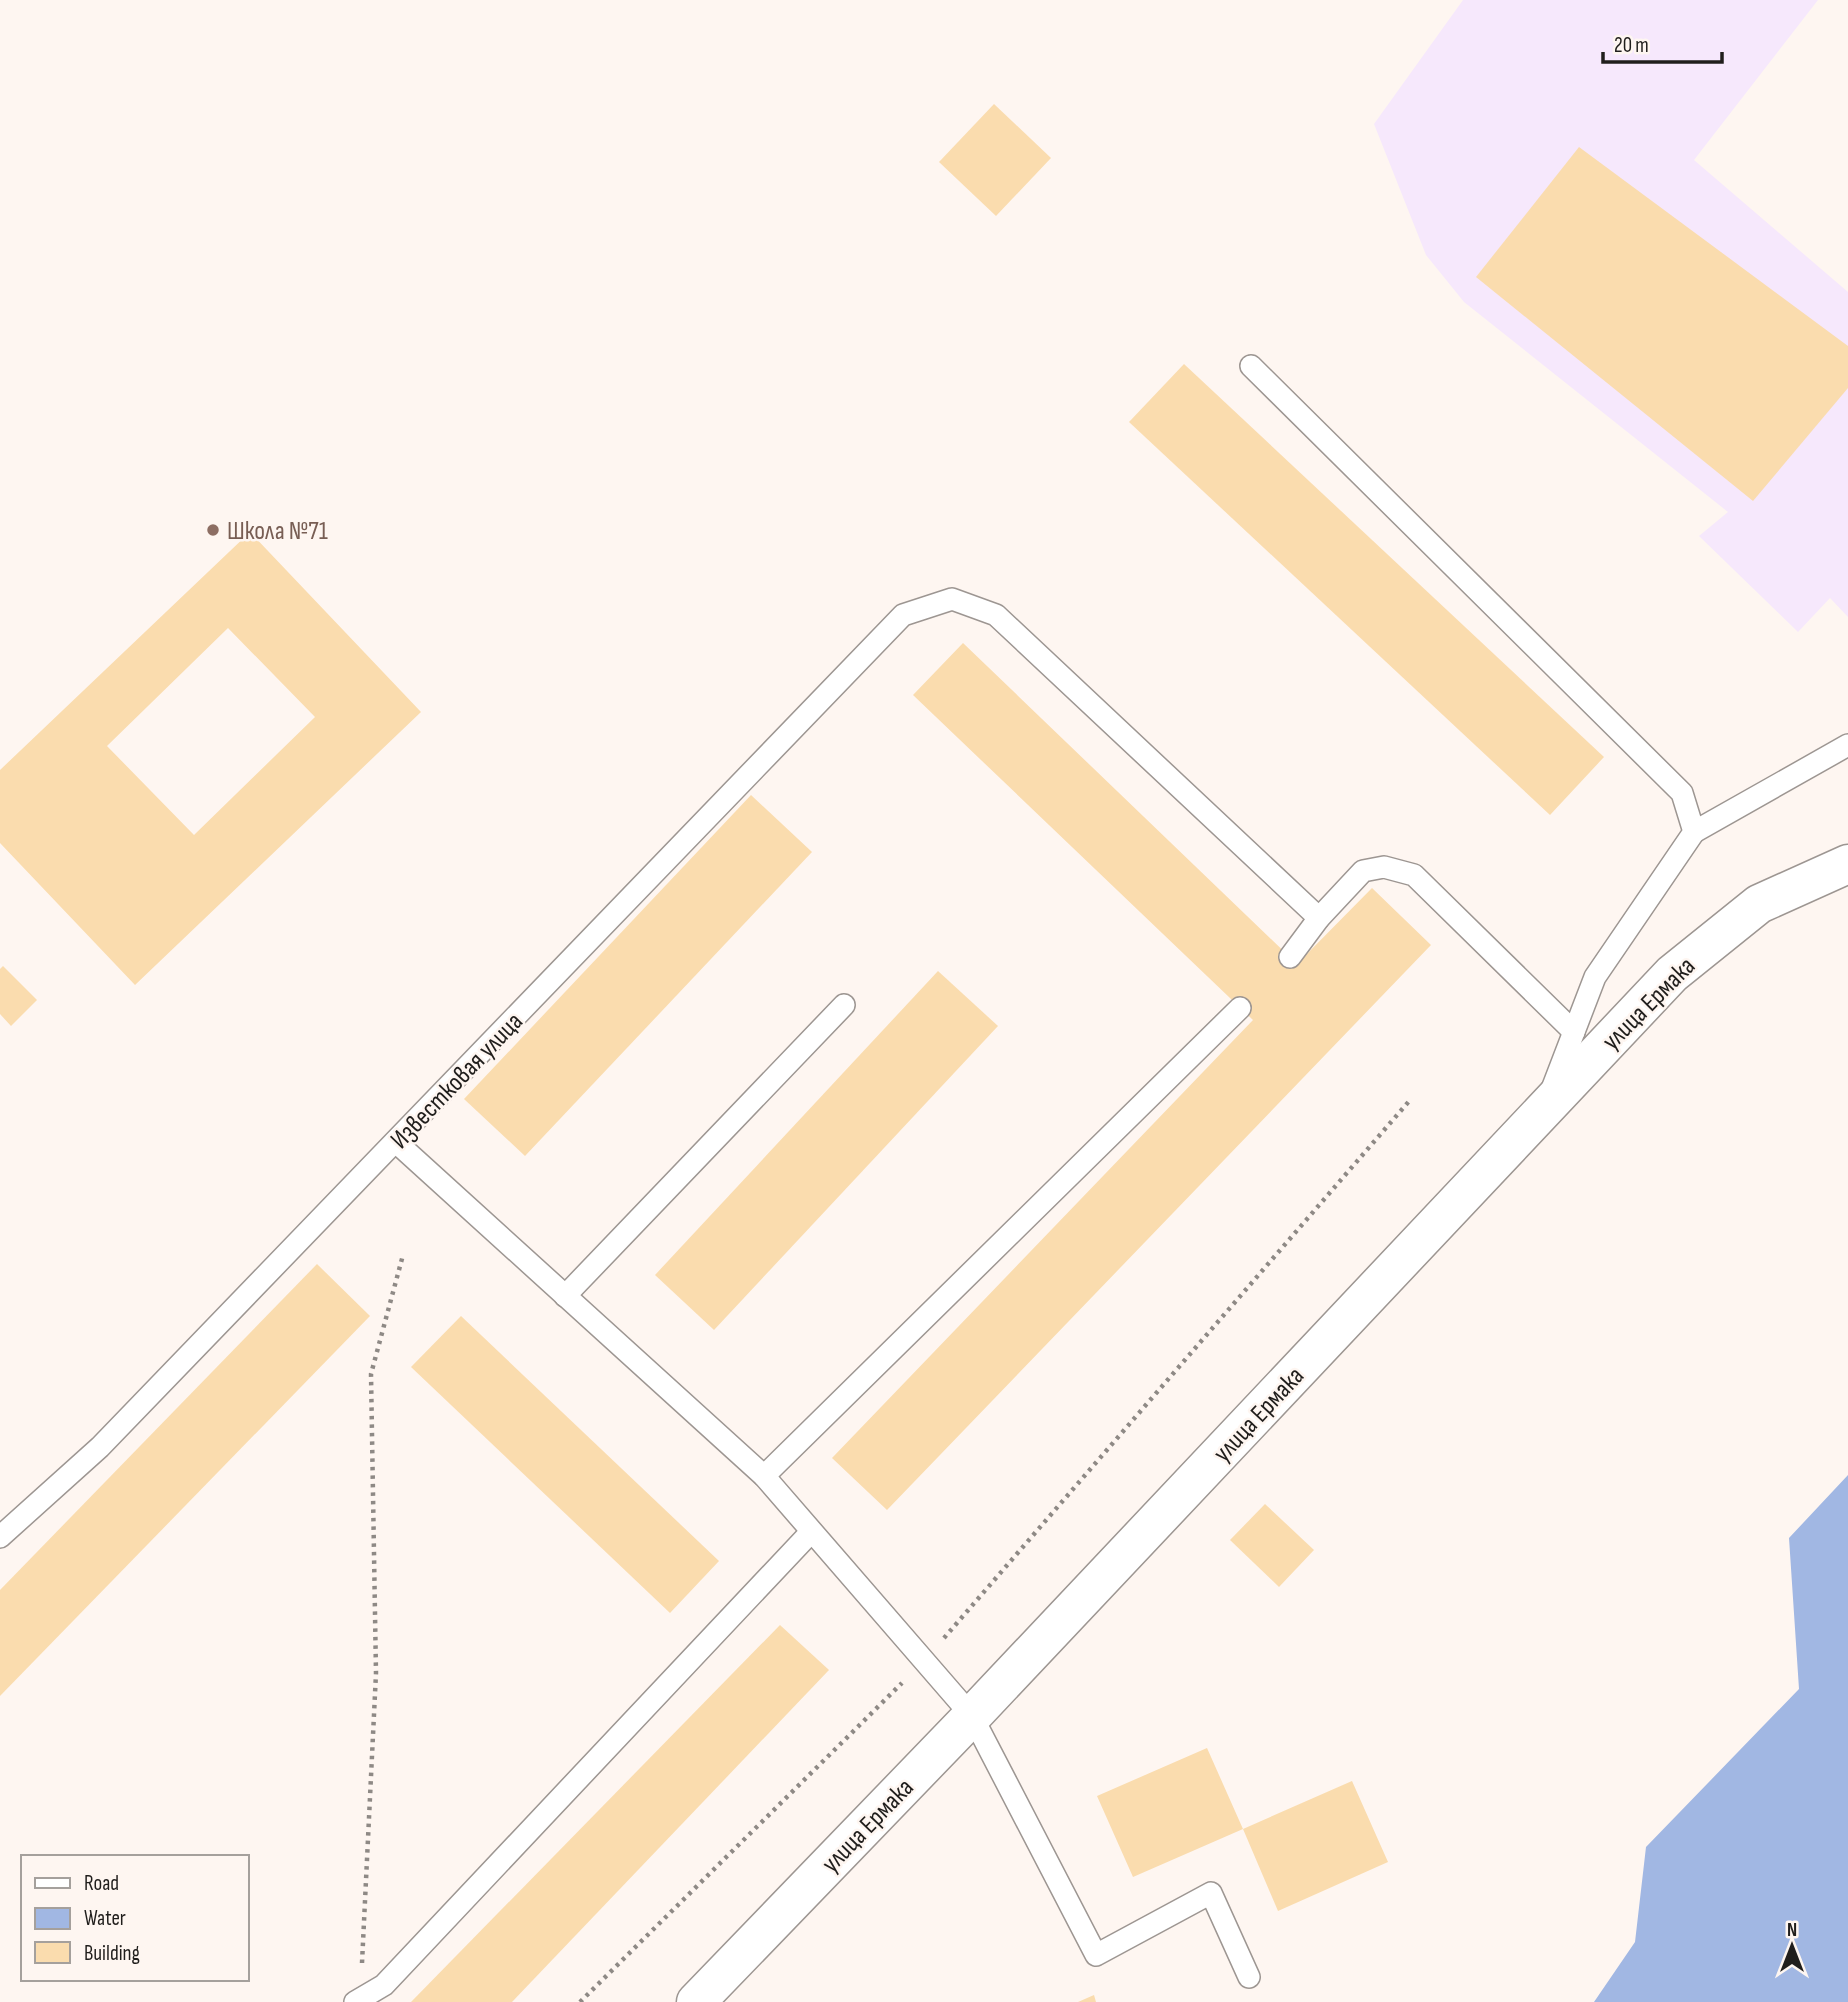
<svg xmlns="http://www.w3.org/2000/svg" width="1848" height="2002" font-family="'Sofia Sans Condensed',sans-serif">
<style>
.industrial{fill:#f6e8fc}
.water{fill:#a1b7e3}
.building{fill:#fadcae;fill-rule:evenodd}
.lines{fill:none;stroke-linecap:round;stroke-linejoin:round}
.lane-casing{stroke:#9d9692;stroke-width:24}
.street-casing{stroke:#9d9692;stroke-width:41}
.path{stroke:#8e8985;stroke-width:4.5;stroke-dasharray:3.5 5;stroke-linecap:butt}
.lane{stroke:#fff;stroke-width:21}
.street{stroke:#fff;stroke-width:38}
.education-dot{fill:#8d6e63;stroke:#fef6f1;stroke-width:2.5}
.labels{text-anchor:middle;stroke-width:5;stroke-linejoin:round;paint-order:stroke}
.education-label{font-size:26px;fill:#785e54;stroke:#fef6f1;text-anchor:start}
.street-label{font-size:26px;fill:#201e1c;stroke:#fef6f1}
</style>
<rect width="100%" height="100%" fill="#fef6f1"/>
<polygon class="industrial" points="1463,0 1818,0 1694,160 1848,292 1848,617 1830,598 1798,632 1699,536 1728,512 1464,302 1426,255 1374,124"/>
<polygon class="water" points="1848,1475 1848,2002 1594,2002 1635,1942 1646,1847 1799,1689 1789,1538"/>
<g class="building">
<polygon points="994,104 1051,158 996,216 939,162"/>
<polygon points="1579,147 1848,346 1848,388 1753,501 1476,277"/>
<polygon points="1184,364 1604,757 1550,815 1129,422"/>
<path d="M250,532L421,712L135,985L0,843V770ZM228,628L315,717L194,835L107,746Z"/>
<polygon points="963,643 1297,964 1372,888 1431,945 887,1510 832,1458 1253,1020 913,695"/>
<polygon points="751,795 812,852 525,1156 464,1099"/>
<polygon points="3,966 37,1000 11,1026 0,1014 0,969"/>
<polygon points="938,971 998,1026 714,1330 655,1275"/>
<polygon points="317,1264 370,1316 0,1696 0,1590"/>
<polygon points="461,1316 719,1561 670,1613 411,1367"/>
<polygon points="1265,1504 1314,1550 1279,1587 1230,1540"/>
<polygon points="780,1625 829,1670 512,2002 411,2002"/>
<polygon points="1207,1748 1243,1829 1352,1781 1388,1862 1278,1911 1243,1829 1133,1877 1097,1796"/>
<polygon points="1094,1995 1096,2002 1078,2002"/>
</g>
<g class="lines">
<g class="lane-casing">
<g id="lane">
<polyline points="1251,366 1682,793 1694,832 1595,977 1552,1089"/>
<polyline points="1694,832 1848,745"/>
<polyline points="1290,957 1319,918 1363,871 1384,867 1414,875 1574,1032"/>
<polyline points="396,1142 764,1476 972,1716 1096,1955 1211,1893 1249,1977"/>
<polyline points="565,1296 844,1005"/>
<polyline points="764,1476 1240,1008"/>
<polyline points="0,1537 100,1447 903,615 952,599 996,615 1319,918"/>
<polyline points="355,2002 384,1985 811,1532"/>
</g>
</g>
<g class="street-casing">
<polyline id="street" points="696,2002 972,1716 1672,974 1759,904 1848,864"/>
</g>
<g class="path">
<polyline points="944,1638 1411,1099"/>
<polyline points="362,1963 376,1673 371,1374 403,1255"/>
<polyline points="580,2002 902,1683"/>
</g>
<use href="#lane" class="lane"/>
<use href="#street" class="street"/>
</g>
<circle class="education-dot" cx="213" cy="530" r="7"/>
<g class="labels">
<g class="education-label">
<text x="227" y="539">Школа №71</text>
</g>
<g class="street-label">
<text transform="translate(1648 1003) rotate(-45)" y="9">улица Ермака</text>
<text transform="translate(456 1080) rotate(-46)" y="9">Известковая улица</text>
<text transform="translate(1258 1414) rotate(-47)" y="9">улица Ермака</text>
<text transform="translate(867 1825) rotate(-46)" y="9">улица Ермака</text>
</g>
</g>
<rect x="21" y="1855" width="228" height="126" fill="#fef6f1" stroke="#a5a09c" stroke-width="2"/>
<rect x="35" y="1878" width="35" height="10" fill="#ffffff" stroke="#a5a09c" stroke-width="2"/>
<text x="84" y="1890" font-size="21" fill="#201e1c">Road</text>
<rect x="35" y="1908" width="35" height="21" fill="#a1b7e3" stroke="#a5a09c" stroke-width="2"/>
<text x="84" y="1925" font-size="21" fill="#201e1c">Water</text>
<rect x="35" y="1942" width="35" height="21" fill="#fadcae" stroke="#a5a09c" stroke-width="2"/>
<text x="84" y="1960" font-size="21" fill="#201e1c">Building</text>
<g transform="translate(1792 1946)" stroke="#fef6f1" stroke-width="5" paint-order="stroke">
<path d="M0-5L12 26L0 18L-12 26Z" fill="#201e1c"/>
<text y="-10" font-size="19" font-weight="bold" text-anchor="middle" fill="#201e1c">N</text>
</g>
<path d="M1603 52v10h119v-10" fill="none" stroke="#201e1c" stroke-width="3.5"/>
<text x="1614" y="52" font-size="21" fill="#201e1c" stroke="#fef6f1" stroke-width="5" paint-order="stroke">20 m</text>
</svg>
